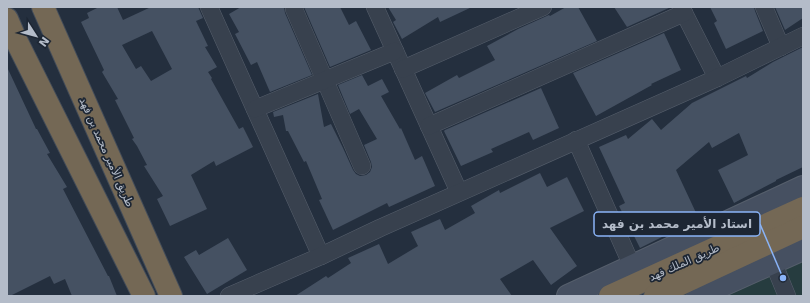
<svg xmlns="http://www.w3.org/2000/svg" width="810" height="303" font-family="'DejaVu Sans',Cairo,sans-serif">
<style>
.green{fill:#263c3f}
.building{fill:#455162;fill-rule:evenodd}
.lines{fill:none;stroke-linecap:round;stroke-linejoin:round}
.minor-casing{stroke:#565f6c;stroke-width:18}
.secondary-casing{stroke:#565f6c;stroke-width:24}
.motorway-casing{stroke:#434c59;stroke-width:24}
.minor{stroke:#38414e;stroke-width:17}
.secondary{stroke:#465061;stroke-width:22}
.motorway{stroke:#746855;stroke-width:22}
.labels{text-anchor:middle;stroke-width:3.5;stroke-linejoin:round;paint-order:stroke}
.street-label{font-size:11px;fill:#b4bcc9;stroke:#1d2633}
.leader{fill:none;stroke:#8ab4f8;stroke-width:1.5}
.callout-dot{fill:#8ab4f8;stroke:#1d2633;stroke-width:1.5}
.callout{fill:#1d2633;stroke:#8ab4f8;stroke-width:1.5}
.callout-label{font-size:12px;text-anchor:middle;font-weight:bold;fill:#b4bcc9}
</style>
<rect width="100%" height="100%" fill="#242f3e"/>
<polygon class="green" points="803,259 803,296 722,296"/>
<g class="building">
<path d="M99,7H117L123,20L151,7H198L203,18L196,21L208,46L205,47L217,67L208,72L212,78L211,79L239,129L243,127L253,147L216,166L214,161L191,175L207,209L170,226L157,199L163,196L144,166L147,165L137,146L132,139L134,138L115,100L118,99L102,72L104,70L81,22L89,18L87,13ZM152,31L172,69L151,81L141,66L136,69L122,45Z"/>
<polygon points="241,7 284,7 285,13 312,75 270,92 257,62 251,65 235,34 239,32 229,14"/>
<polygon points="304,7 340,7 349,25 356,21 371,50 330,67"/>
<polygon points="388,7 472,7 440,22 438,17 402,39 393,22 396,20"/>
<polygon points="566,7 578,7 597,41 435,112 425,93 457,75 459,78 495,60 487,46 518,29 549,15 550,16"/>
<polygon points="614,7 671,7 627,27"/>
<polygon points="710,7 754,7 755,11 763,31 726,49 714,23 717,21"/>
<polygon points="775,7 803,7 803,18 785,30"/>
<polygon points="664,33 681,70 651,84 652,85 596,116 573,73"/>
<polygon points="803,47 803,167 776,180 776,181 734,203 718,170 748,155 739,133 712,148 709,142 676,170 698,217 669,231 670,233 640,248 619,206 625,203 599,147 626,135 628,139 652,119 661,130 692,103 746,76 747,78 773,62"/>
<polygon points="7,67 36,129 37,129 50,153 47,154 67,187 63,189 108,276 109,276 117,296 72,296 65,279 54,284 50,276 10,296 7,296"/>
<polygon points="362,75 368,86 382,79 389,92 381,96 400,129 401,128 415,160 422,156 435,186 389,207 387,203 333,230 319,200 322,199 306,161 304,162 288,131 286,131 283,115 274,117 273,112 318,94 324,127 331,124 343,148 353,170 356,174 360,176 366,175 370,172 372,167 371,162 364,145 377,139 359,109 350,114 338,85"/>
<polygon points="541,88 559,128 533,140 529,132 491,149 493,152 461,166 444,131 445,130"/>
<polygon points="540,173 547,187 567,177 584,211 550,228 577,266 551,285 533,260 500,279 512,296 295,296 326,276 328,278 351,263 348,258 379,244 388,264 418,246 411,232 440,219 445,230 475,213 471,206 499,190 500,193"/>
<polygon points="228,238 247,270 207,294 184,257 196,250 199,255"/>
</g>
<g class="lines">
<g class="minor-casing">
<g id="minor">
<polyline points="209,7 321,256"/>
<polyline points="375,7 459,192"/>
<polyline points="681,7 717,78"/>
<polyline points="764,7 781,47"/>
<polyline points="294,9 362,166"/>
<polyline points="403,69 543,7"/>
<polyline points="255,109 395,51"/>
<polyline points="429,126 684,13"/>
<polyline points="576,140 632,266"/>
<polyline points="773,262 787,296"/>
<polyline points="229,296 321,256 380,228 717,78 803,36"/>
</g>
</g>
<g class="secondary-casing">
<g id="secondary">
<polyline points="568,296 803,187"/>
<polyline points="698,296 803,249"/>
</g>
</g>
<g class="motorway-casing">
<g id="motorway">
<polyline points="43,7 171,296"/>
<polyline points="7,19 16,40 144,296"/>
<polyline points="610,296 803,208"/>
<polyline points="655,296 803,227"/>
</g>
</g>
<use href="#minor" class="minor"/>
<use href="#secondary" class="secondary"/>
<use href="#motorway" class="motorway"/>
</g>
<g class="labels">
<g class="street-label">
<text transform="translate(107 152) rotate(66)" y="4">طريق الأمير محمد بن فهد</text>
<text transform="translate(684 262) rotate(-24)" y="4">طريق الملك فهد</text>
</g>
</g>
<path class="leader" d="M783 278L760 224"/>
<circle class="callout-dot" cx="783" cy="278" r="4"/>
<rect class="callout" x="594" y="212" width="166" height="24" rx="4"/>
<g class="callout-label">
<text x="677" y="228">استاد الأمير محمد بن فهد</text>
</g>
<rect width="810" height="303" fill="none" stroke="#b4bcc9" stroke-width="16"/>
<g transform="translate(36 36) rotate(126)" stroke="#1d2633" stroke-width="3" paint-order="stroke">
<path d="M0-3L7 15L0 10L-7 15Z" fill="#b4bcc9"/>
<text y="-6" font-size="11" font-weight="bold" text-anchor="middle" fill="#b4bcc9">N</text>
</g>
</svg>
